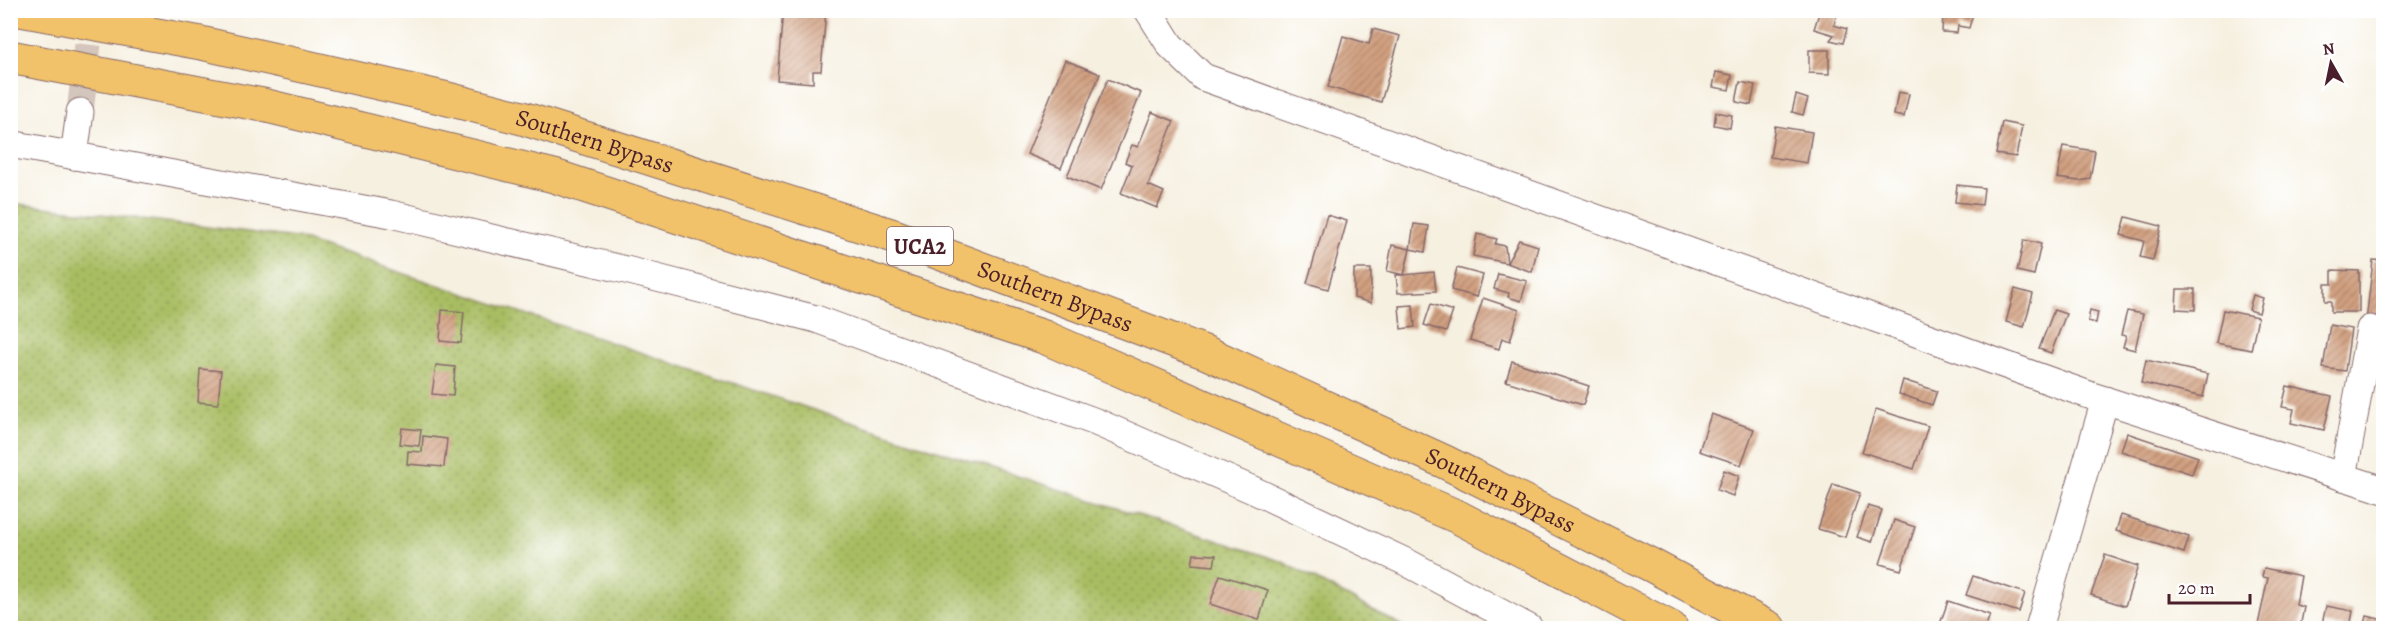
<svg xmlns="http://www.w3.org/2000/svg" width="2394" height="639" font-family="Alegreya,serif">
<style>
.green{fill:url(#green-dots);stroke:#796e46;stroke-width:1.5}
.building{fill:url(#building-hatch)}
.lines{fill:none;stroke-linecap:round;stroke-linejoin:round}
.street-tunnel{stroke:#d4c6bc;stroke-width:27;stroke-dasharray:27 14;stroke-linecap:butt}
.street-casing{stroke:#86686a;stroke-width:29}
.highway-casing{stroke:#86686a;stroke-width:35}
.street{stroke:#fff;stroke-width:27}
.highway{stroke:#f2c26a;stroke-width:33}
.labels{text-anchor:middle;stroke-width:4.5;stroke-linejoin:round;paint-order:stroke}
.shield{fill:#fff;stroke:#80626b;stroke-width:1.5}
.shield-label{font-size:22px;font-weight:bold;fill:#4a1f2b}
.street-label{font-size:24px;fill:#4a1f2b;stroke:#fff}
</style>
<defs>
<pattern id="green-dots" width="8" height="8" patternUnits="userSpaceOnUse" patternTransform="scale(1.5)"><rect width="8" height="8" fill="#a8bd62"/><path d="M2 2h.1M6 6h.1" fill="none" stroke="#8b9951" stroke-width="1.8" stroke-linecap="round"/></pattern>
<pattern id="building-hatch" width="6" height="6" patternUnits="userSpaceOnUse" patternTransform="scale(1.5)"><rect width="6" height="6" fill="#d1a080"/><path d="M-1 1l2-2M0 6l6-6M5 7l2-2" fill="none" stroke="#ac8269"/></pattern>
</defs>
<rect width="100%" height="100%" fill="#fff"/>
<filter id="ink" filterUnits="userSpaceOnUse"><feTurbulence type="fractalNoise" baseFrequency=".0167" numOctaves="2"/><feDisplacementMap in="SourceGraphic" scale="12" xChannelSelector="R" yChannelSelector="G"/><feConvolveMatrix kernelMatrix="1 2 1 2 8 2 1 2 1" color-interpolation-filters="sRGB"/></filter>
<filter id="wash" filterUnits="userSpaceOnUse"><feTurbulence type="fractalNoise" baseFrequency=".008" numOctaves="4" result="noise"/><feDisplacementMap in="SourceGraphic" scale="24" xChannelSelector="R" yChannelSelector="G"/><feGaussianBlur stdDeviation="1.35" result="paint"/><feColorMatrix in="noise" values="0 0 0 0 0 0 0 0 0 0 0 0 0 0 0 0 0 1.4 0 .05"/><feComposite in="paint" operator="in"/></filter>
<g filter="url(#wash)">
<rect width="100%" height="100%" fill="#f6f0e0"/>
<polygon class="green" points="11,203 297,238 847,421 1281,561 1406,628 11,628"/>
<g id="blocks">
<g class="building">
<polygon points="397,10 441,10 440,18"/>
<polygon points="783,10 826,10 821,71 813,71 813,83 777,80"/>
<polygon points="1820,10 1838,10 1834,25 1847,29 1843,43 1830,40 1834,35 1814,29"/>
<polygon points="1955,10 1974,10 1969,28 1958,26 1957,33 1942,32 1943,15 1954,16"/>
<polygon points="1373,29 1400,36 1381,102 1328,87 1343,36 1369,44"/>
<polygon points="1809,50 1829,50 1829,74 1809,73"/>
<polygon points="1065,60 1100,74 1061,168 1027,154"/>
<polygon points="1716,72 1732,75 1729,90 1713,87"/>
<polygon points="1108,79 1141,93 1101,190 1067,176"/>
<polygon points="1740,82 1755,85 1751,105 1736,102"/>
<polygon points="1898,92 1909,94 1904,117 1894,115"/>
<polygon points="1796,95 1808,99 1803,115 1792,112"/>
<polygon points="1152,112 1174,121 1148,185 1164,192 1157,208 1121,193 1132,165 1125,162 1132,145 1138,147"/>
<polygon points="1716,112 1732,115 1730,128 1714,125"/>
<polygon points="2002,122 2022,126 2016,157 1996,154"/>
<polygon points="1775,126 1812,132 1807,163 1770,157"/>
<polygon points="2063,146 2095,151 2090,179 2079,181 2057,178"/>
<polygon points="1957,185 1984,188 1982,205 1955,202"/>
<polygon points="1327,215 1347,221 1328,289 1307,283"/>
<polygon points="2126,217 2161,226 2153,260 2140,257 2144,241 2121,235"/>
<polygon points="1414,224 1429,226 1425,252 1410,249 1404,275 1434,272 1436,291 1398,293 1396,275 1404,275 1387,271 1392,245 1410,249"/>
<polygon points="1477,234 1497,239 1495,244 1505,246 1507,263 1473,256"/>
<polygon points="1519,240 1538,246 1532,272 1507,263"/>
<polygon points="2024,240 2041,244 2034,275 2017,271"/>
<polygon points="2373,260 2384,261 2384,324 2366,322"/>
<polygon points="1457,268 1483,275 1477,297 1451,290"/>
<polygon points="1354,269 1371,269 1371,303 1354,298"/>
<polygon points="2332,270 2359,271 2359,312 2331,312 2331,301 2325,301 2325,284 2332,284"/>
<polygon points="1498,274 1527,281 1521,301 1508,297 1509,293 1494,289"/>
<polygon points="2015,289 2033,294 2024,327 2006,322"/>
<polygon points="2177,289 2195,289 2195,310 2176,309"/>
<polygon points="2253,295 2263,298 2259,313 2249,310"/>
<polygon points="1483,298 1519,310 1510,341 1502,338 1499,349 1470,340"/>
<polygon points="1431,304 1453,311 1446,332 1424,325"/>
<polygon points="1413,305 1415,327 1401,329 1399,306"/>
<polygon points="442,310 464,312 461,343 440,341"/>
<polygon points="2054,310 2066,314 2051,353 2039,349"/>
<polygon points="2090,310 2098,312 2096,323 2088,321"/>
<polygon points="2223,310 2258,317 2251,350 2216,343"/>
<polygon points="2127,311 2143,314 2135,350 2123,347 2126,336 2121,335"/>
<polygon points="2330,325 2351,329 2345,371 2323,368"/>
<polygon points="2146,360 2208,374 2203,397 2141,383"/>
<polygon points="1512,361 1589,386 1583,405 1506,381"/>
<polygon points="436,365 455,367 453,396 432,394"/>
<polygon points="200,369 221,371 218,404 198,402"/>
<polygon points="1903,380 1937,391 1932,405 1899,394"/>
<polygon points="2287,386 2332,396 2324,430 2291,423 2294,409 2282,407"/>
<polygon points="1876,409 1928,426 1914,469 1862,452"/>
<polygon points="1711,414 1754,429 1741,465 1699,451"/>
<polygon points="402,428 421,430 419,446 400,444"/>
<polygon points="2127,433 2198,457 2192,474 2121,451"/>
<polygon points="423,436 447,439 444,467 407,464 408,451 422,452"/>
<polygon points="1724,470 1739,476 1733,496 1717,490"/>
<polygon points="1833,484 1860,493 1845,537 1818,529"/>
<polygon points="1868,506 1882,510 1872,542 1857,537"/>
<polygon points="2121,515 2189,537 2184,553 2116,531"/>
<polygon points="1894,520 1915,527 1901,570 1880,564"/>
<polygon points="1194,554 1216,555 1214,566 1192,564"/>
<polygon points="2105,555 2138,566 2125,606 2091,595"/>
<polygon points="2264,568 2301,576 2296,605 2304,607 2300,628 2277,628 2258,625 2268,578 2262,577"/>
<polygon points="1220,575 1268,590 1259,620 1210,604"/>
<polygon points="1973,576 2025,593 2019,612 1966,595"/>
<polygon points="1948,601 1990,615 1985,628 1953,628 1940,624"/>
<polygon points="2326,606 2353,611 2350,628 2322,624"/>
<polygon points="2367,616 2384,620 2384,628 2364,628"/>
</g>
</g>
</g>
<g filter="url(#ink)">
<use href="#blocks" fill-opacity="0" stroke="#86686a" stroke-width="1.5"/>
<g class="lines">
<polyline class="street-tunnel" points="80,112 92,10"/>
<g class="street-casing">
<g id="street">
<polyline points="1148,10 1170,45 1203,77 2089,395 2384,490"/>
<polyline points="10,144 391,214 630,271 816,319 1096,422 1253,490 1408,563 1529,628"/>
<polyline points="74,156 80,112"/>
<polyline points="2343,477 2370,329"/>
<polyline points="2039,628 2105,400"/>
</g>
</g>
<g class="highway-casing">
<g id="highway">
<path id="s1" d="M20,10L201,43L444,98L522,118L894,236L1207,353L1445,462L1651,565L1769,628"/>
<polyline points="10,57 263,105 554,176 1044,337 1458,517 1671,628"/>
</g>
</g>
<use href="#street" class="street"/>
<use href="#highway" class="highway"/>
</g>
</g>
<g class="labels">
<rect class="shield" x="887" y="227" width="66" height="38" rx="4.5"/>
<g class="shield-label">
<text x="920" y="254">UCA2</text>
</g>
<g class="street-label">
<text dy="8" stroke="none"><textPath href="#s1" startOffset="590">Southern Bypass</textPath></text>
<text dy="8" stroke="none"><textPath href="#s1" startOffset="1076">Southern Bypass</textPath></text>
<text dy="8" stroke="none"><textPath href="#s1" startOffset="1562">Southern Bypass</textPath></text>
</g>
</g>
<rect width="2394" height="639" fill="none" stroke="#fff" stroke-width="36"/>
<g transform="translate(2331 63) rotate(351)" stroke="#ffffff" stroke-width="4.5" paint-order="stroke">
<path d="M0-4.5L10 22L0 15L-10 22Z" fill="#4a1f2b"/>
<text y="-9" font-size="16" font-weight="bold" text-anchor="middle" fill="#4a1f2b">N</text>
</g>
<path d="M2169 594v9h81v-9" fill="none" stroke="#4a1f2b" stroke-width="3"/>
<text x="2178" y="594" font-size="18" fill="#4a1f2b" stroke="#ffffff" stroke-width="4.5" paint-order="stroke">20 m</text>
</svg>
